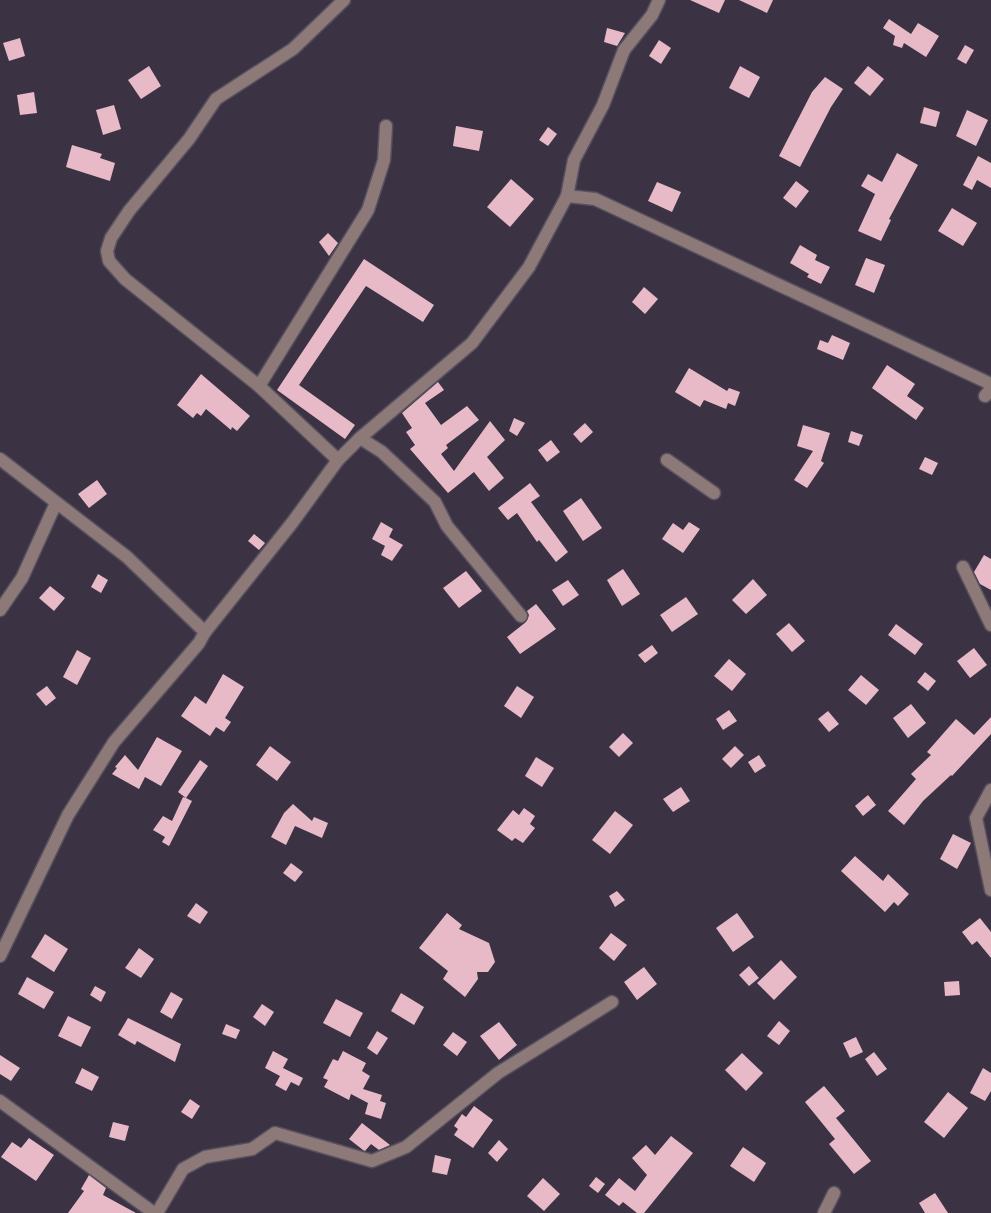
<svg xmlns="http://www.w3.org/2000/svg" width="991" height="1213" font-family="'DM Sans',sans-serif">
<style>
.building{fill:#e8bac8}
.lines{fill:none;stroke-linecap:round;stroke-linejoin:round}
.minor-casing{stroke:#57505f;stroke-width:15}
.minor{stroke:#8d7978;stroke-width:12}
</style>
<rect width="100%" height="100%" fill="#3b3343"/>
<g class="building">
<polygon points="690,0 725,0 719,13"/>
<polygon points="739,0 773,0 767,13"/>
<polygon points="889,19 911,34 918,23 939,36 926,57 904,43 902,48 893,45 895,36 883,28"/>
<polygon points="607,28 625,33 617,46 604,42"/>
<polygon points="20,38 25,56 9,61 3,43"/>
<polygon points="659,40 671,48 661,64 649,56"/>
<polygon points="965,45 974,50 966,64 957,59"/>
<polygon points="149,66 161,86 141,99 128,80"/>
<polygon points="740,66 760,77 749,98 729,88"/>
<polygon points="868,66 884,79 870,96 854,83"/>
<polygon points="825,77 843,89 831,107 800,167 779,156 812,92"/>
<polygon points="34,92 37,113 20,115 17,95"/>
<polygon points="114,105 121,129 103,135 96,110"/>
<polygon points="924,107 940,112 936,127 920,123"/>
<polygon points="967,110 988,120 976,146 956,136"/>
<polygon points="456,126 483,131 479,151 453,146"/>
<polygon points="548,127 557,134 548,146 539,140"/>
<polygon points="72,145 102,154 100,158 115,163 110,181 66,167"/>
<polygon points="897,153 918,165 889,219 891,220 881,241 858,231 875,194 861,186 868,174 882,182"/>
<polygon points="978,156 991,163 991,188 977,180 972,190 963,185"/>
<polygon points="511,179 534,199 510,227 487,207"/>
<polygon points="796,181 809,191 796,208 783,198"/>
<polygon points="657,182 681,192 672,212 648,201"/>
<polygon points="952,208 977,223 963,246 938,231"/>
<polygon points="328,233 338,243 329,256 319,242"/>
<polygon points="800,245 817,255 815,260 830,267 821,284 807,277 809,274 790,263"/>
<polygon points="866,258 885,265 874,293 855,285"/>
<polygon points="364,259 434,305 423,322 366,286 299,385 355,425 345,439 277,390"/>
<polygon points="644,287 658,299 645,314 632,302"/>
<polygon points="832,335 850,343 843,360 817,349 820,340 828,343"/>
<polygon points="887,365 915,384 907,396 924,408 916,420 872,388"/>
<polygon points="689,368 727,391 729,388 740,392 735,406 728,403 726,409 704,400 700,407 675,392"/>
<polygon points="201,374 250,416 237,431 232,427 231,430 206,409 201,416 197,413 193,418 177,405"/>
<polygon points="438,382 444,390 425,403 441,425 467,406 479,420 446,445 448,448 441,454 454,471 490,421 505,440 487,457 504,478 489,491 474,472 448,493 410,449 415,445 406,432 412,428 402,413"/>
<polygon points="514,418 525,423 517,436 509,431"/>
<polygon points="585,423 593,432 581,443 573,434"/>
<polygon points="803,425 830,433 821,461 824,463 807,488 794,480 813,451 797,446"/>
<polygon points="851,431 863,435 859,446 848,442"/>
<polygon points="551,440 560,452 547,462 538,450"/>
<polygon points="925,457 938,463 932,475 919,469"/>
<polygon points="97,480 107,494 89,508 78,494"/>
<polygon points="530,483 540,496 531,502 568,552 556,562 539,540 537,542 517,513 508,520 498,508"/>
<polygon points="581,498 602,528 583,541 563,511"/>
<polygon points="381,522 393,529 389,537 403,545 392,561 381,555 385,546 372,539"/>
<polygon points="689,522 700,529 683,553 662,539 673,523 683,530"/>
<polygon points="254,534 265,543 259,550 248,541"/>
<polygon points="984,555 991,559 991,590 980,584 974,572"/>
<polygon points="623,569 640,594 622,606 607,580"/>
<polygon points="466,571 482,591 459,608 443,588"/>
<polygon points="98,574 108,580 101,593 91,587"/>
<polygon points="753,579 767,595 746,614 732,600"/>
<polygon points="568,580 579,595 563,606 552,590"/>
<polygon points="50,586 65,598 54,611 39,598"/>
<polygon points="686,597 698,614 672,632 660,615"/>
<polygon points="536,604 556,629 520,654 507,637 526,622 529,615 527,611"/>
<polygon points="789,623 805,641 792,652 776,634"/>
<polygon points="896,624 923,644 915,655 888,635"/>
<polygon points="652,645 658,653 645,663 638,655"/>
<polygon points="974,648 987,665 970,678 957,661"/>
<polygon points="77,650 91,658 77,685 63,677"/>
<polygon points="729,659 746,674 732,691 714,676"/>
<polygon points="925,672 936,681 928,691 917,682"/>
<polygon points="223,674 244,687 225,718 231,722 224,732 216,727 210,736 181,716 195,696 206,704"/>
<polygon points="861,675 879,690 866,705 848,690"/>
<polygon points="47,686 56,698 46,706 36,694"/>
<polygon points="517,686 534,697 521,718 504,706"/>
<polygon points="911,704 926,723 908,738 893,718"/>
<polygon points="729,710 737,721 723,730 716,719"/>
<polygon points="828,711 839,724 829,732 818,719"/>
<polygon points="991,717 991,734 952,776 951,775 923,801 904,825 888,811 916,779 911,774 931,755 927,752 956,719 974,735"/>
<polygon points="623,733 633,743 619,757 609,747"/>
<polygon points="157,737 182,751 161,786 145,777 139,789 112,774 117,768 115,767 125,755 138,770"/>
<polygon points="270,746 291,762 277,781 256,765"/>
<polygon points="735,746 744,755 731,768 722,759"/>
<polygon points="759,755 766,766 755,773 748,762"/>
<polygon points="536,757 554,768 542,787 525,776"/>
<polygon points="200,760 208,766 186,798 192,801 169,846 162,842 165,837 153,830 163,816 172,821 183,797 186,798 178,792"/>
<polygon points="681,787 690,801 673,812 663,799"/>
<polygon points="868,795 876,805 863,816 855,806"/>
<polygon points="293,804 312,821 314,817 328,823 322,838 295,826 286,845 271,837 284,813"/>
<polygon points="524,808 535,816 530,824 535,828 523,843 515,838 512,841 497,830 513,810 519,815"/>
<polygon points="615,811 633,825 610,854 592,840"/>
<polygon points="953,834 971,843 957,869 940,859"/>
<polygon points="855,856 883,881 888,874 909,894 898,906 894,902 885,912 841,871"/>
<polygon points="291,863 303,872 295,882 283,873"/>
<polygon points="617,891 625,900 615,907 609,896"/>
<polygon points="196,903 208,912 200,924 187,916"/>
<polygon points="447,913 462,925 459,929 489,943 495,962 488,972 477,972 478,979 465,997 443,979 448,971 419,948"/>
<polygon points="737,913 754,937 733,952 716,928"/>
<polygon points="980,918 991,932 991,958 977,941 972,945 962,932"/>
<polygon points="611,933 627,945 614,961 599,948"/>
<polygon points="45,934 68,949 54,972 31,957"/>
<polygon points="139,948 154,959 141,978 125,968"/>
<polygon points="781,960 797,977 774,1000 757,983"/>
<polygon points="749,966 759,978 749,986 739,975"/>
<polygon points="644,967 657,984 637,1000 624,982"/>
<polygon points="27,977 54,992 44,1009 18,994"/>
<polygon points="959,981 960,995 945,996 944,982"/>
<polygon points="95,986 106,992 101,1002 90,995"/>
<polygon points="171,992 183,999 172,1019 160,1012"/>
<polygon points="401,993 424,1007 414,1025 391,1011"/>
<polygon points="336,999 363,1013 350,1037 323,1023"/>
<polygon points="262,1004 274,1012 265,1026 253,1017"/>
<polygon points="68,1016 91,1027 81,1047 58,1036"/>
<polygon points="128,1018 181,1044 175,1062 137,1041 135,1045 118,1035"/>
<polygon points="779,1021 790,1031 779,1045 767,1036"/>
<polygon points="499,1022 517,1045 499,1060 480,1036"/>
<polygon points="226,1024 240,1030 236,1039 222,1034"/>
<polygon points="377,1031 388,1038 377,1055 367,1048"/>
<polygon points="453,1032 467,1042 457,1056 443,1045"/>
<polygon points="856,1037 863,1052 850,1058 843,1043"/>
<polygon points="273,1051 288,1059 283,1068 303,1078 299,1086 291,1082 286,1091 275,1085 280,1076 265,1068"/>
<polygon points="343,1051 366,1063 362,1071 370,1076 363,1089 382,1095 380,1101 386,1103 381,1119 365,1114 368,1103 351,1094 349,1100 324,1087 328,1080 323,1078 333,1059 338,1061"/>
<polygon points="874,1052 887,1069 877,1076 865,1059"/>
<polygon points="742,1053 763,1073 746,1091 725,1070"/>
<polygon points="0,1055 20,1068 11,1081 0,1074"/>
<polygon points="82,1068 99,1077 92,1091 75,1083"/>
<polygon points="983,1068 991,1073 991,1091 985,1101 970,1093"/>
<polygon points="824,1086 845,1111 836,1118 871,1161 854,1174 829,1144 835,1139 805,1102"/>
<polygon points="948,1092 968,1108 944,1138 924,1122"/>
<polygon points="190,1099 200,1106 192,1119 181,1112"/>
<polygon points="474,1106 493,1120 473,1148 454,1135 458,1129 454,1126 462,1114 466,1117"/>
<polygon points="113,1122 129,1126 125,1141 109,1137"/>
<polygon points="362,1123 390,1145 379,1150 371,1144 365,1151 363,1150 349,1139"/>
<polygon points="671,1136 693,1153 644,1213 637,1213 623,1202 619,1206 605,1195 619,1178 635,1191 647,1175 632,1158 646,1145 655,1155"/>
<polygon points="29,1138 54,1155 36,1181 1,1157 12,1142 21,1148"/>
<polygon points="499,1140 508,1149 497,1162 488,1153"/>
<polygon points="743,1147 766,1163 754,1182 730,1166"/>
<polygon points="435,1155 451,1159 447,1175 432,1172"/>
<polygon points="89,1175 106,1188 103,1195 136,1213 68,1213 84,1191 81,1189"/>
<polygon points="596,1177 605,1184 598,1193 589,1186"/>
<polygon points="543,1178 560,1194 544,1211 527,1196"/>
<polygon points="935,1193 948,1213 925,1213 919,1203"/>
</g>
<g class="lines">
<g class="minor-casing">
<g id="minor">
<polyline points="567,196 595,199 991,384"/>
<polyline points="259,386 368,210 384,160 386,126"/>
<polyline points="985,396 991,389"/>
<polyline points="360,438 382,452 435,502 447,526 521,616"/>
<polyline points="0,459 127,557 205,632"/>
<polyline points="338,460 259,386 125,279 109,261 107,251 111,238 129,211 189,139 216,99 293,49 344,0"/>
<polyline points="667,460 714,493"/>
<polyline points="963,567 991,625"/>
<polyline points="0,610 22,578 56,503"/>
<polyline points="991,790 976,818 991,890"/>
<polyline points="0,956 68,815 114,742 199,643 205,632 292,523 338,460 360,438 472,343 529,267 567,196 574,160 603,105 624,50 652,15 659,0"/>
<polyline points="0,1101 154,1213"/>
<polyline points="157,1213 183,1169 205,1157 252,1149 275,1133 372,1161 406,1147 498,1073 612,1002"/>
<polyline points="824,1213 834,1193"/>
</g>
</g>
<use href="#minor" class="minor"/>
</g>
</svg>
